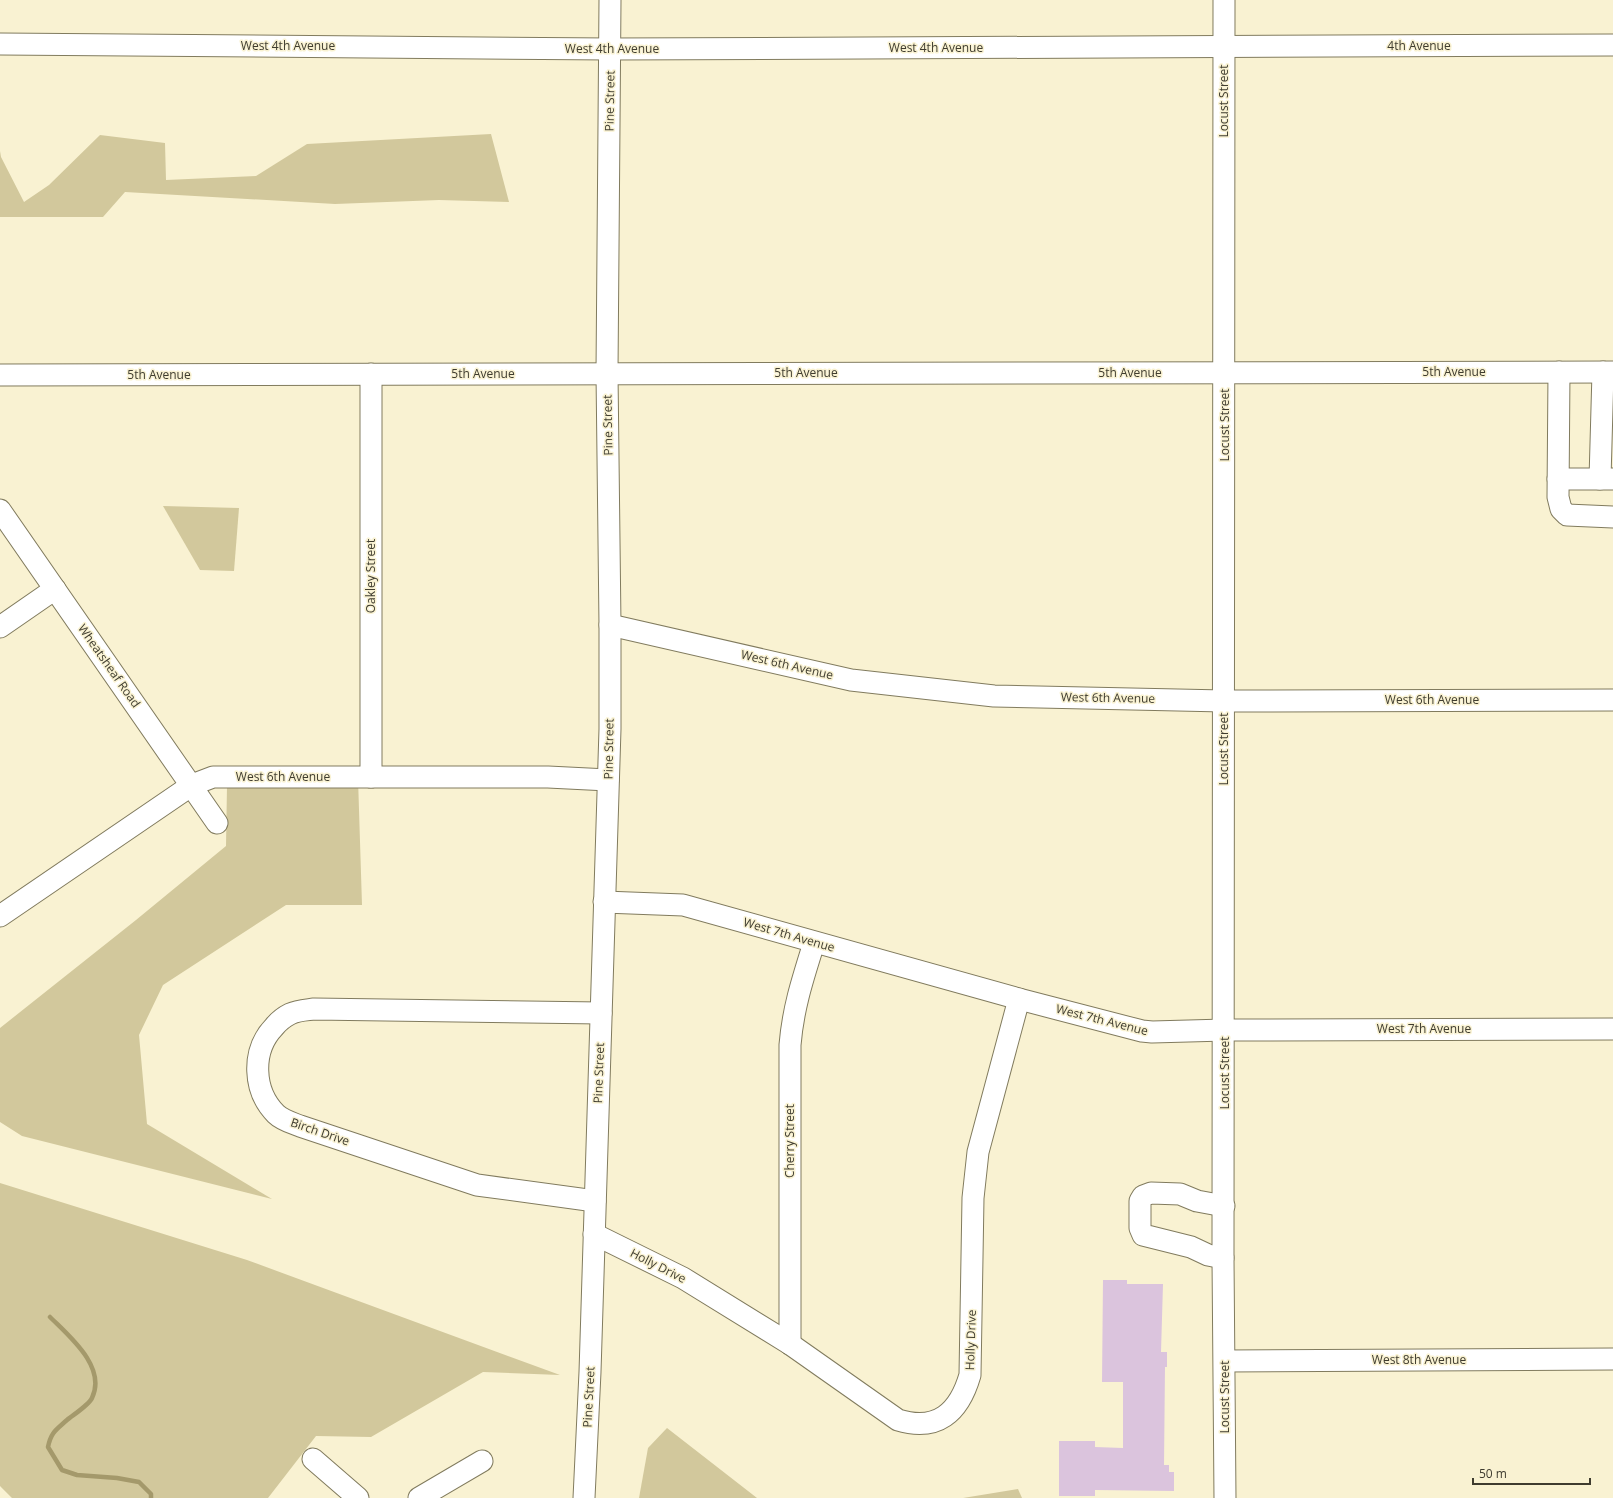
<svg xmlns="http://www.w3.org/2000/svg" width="1613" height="1498" font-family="'Open Sans',sans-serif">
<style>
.green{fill:#d2c89c}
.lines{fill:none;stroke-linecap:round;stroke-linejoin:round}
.stream{stroke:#a4996b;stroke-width:4.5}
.building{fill:#dbc4dd}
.minor-casing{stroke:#817b5e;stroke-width:23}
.minor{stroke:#fff;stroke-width:21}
.labels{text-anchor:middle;stroke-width:3;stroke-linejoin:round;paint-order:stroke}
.street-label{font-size:12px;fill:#3f3c2f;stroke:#f9f2d2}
</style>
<rect width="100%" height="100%" fill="#f9f2d2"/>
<g class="green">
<polygon points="491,134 509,202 439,200 335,204 125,192 103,217 0,217 0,151 1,157 24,202 49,185 100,135 165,143 166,180 256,176 307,144"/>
<polygon points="163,506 239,508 234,571 200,570"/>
<polygon points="358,778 362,905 286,905 163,985 139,1035 147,1124 272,1199 22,1136 0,1122 0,1028 136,920 226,846 227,786"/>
<polygon points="0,1183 247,1260 560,1375 483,1372 371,1437 316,1436 268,1498 12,1498 0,1486"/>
<polygon points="667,1428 757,1498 639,1498 648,1448"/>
<polygon points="1018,1489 1022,1498 963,1498"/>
</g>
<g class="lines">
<path class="stream" d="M50,1317C69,1336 107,1367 92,1398C89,1405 73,1415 67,1420C56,1430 51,1432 48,1447L62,1470L77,1475L117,1478L139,1482L151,1494V1498"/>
</g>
<polygon class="building" points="1103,1280 1127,1280 1127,1284 1163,1284 1161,1352 1167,1352 1167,1367 1165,1367 1164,1465 1169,1465 1169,1472 1174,1472 1174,1491 1095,1490 1095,1496 1059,1496 1059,1441 1095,1441 1095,1447 1123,1448 1123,1382 1102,1382"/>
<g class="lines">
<g class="minor-casing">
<g id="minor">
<polyline points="1224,0 1223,1258 1225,1498"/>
<polyline points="0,44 610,49 1613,45"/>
<polyline points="1559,372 1558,497 1561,509 1567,515 1613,517"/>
<polyline points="0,375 1613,372"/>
<polyline points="1558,479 1613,479"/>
<polyline points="1600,479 1603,372"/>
<polyline points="0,510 217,823"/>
<polyline points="610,625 851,680 994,696 1224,701 1613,700"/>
<polyline points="0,627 55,589"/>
<polyline points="371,777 371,374"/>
<polyline points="604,902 683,905 1019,999 1142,1031 1152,1032 1225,1030 1613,1029"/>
<polyline points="0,916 192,785 213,777 548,777 608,780"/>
<path d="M595,1201L477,1185L300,1126C292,1123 282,1120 276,1114C253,1091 251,1051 274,1027C278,1022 284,1017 290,1014C298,1010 307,1010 314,1009L601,1013"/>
<path d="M594,1234L683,1278L790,1344L898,1420C937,1432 959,1413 970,1375L973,1198L978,1152L1019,999"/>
<polyline points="1223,1258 1208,1255 1191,1247 1143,1235 1140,1228 1140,1201 1143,1196 1151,1193 1180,1194 1197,1201 1224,1206"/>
<path d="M790,1344V1045C793,1008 803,978 814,943"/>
<polyline points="1225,1361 1613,1359"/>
<polyline points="313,1459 358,1498"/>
<polyline points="419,1498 482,1461"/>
<polyline points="584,1498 590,1372 610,729 610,625 607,373 610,0"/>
</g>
</g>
<use href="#minor" class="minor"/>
</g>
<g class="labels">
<g class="street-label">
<text x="288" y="50">West 4th Avenue</text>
<text x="1419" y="50">4th Avenue</text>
<text x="936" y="52">West 4th Avenue</text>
<text x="612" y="53">West 4th Avenue</text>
<text transform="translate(610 101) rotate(-89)" y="4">Pine Street</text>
<text transform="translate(1224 101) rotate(-90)" y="4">Locust Street</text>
<text x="1454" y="376">5th Avenue</text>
<text x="806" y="377">5th Avenue</text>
<text x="1130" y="377">5th Avenue</text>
<text x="483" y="378">5th Avenue</text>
<text x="159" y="379">5th Avenue</text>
<text transform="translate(608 425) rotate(-91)" y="4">Pine Street</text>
<text transform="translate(1225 425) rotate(-90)" y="4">Locust Street</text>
<text transform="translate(371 576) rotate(-90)" y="4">Oakley Street</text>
<text transform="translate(787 665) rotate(13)" y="4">West 6th Avenue</text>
<text transform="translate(109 666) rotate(55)" y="4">Wheatsheaf Road</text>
<text transform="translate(1108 698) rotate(1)" y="4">West 6th Avenue</text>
<text x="1432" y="704">West 6th Avenue</text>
<text transform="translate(609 749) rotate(-89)" y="4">Pine Street</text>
<text transform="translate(1224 749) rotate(-90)" y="4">Locust Street</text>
<text x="283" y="781">West 6th Avenue</text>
<text transform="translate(789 935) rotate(16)" y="4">West 7th Avenue</text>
<text transform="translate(1102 1020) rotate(14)" y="4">West 7th Avenue</text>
<text x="1424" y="1033">West 7th Avenue</text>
<text transform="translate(599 1073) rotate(-88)" y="4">Pine Street</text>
<text transform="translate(1225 1073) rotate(-90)" y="4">Locust Street</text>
<text transform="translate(320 1132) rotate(19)" y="4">Birch Drive</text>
<text transform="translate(790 1141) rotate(-90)" y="4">Cherry Street</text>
<text transform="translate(658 1266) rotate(27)" y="4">Holly Drive</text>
<text transform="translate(971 1340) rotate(-88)" y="4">Holly Drive</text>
<text x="1419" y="1364">West 8th Avenue</text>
<text transform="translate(589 1397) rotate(-87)" y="4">Pine Street</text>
<text transform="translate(1225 1397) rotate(-90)" y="4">Locust Street</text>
</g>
</g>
<path d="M1473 1478v6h117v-6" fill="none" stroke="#3f3c2f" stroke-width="2"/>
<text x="1479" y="1478" font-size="12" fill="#3f3c2f" stroke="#f9f2d2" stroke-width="3" paint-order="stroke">50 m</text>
</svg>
